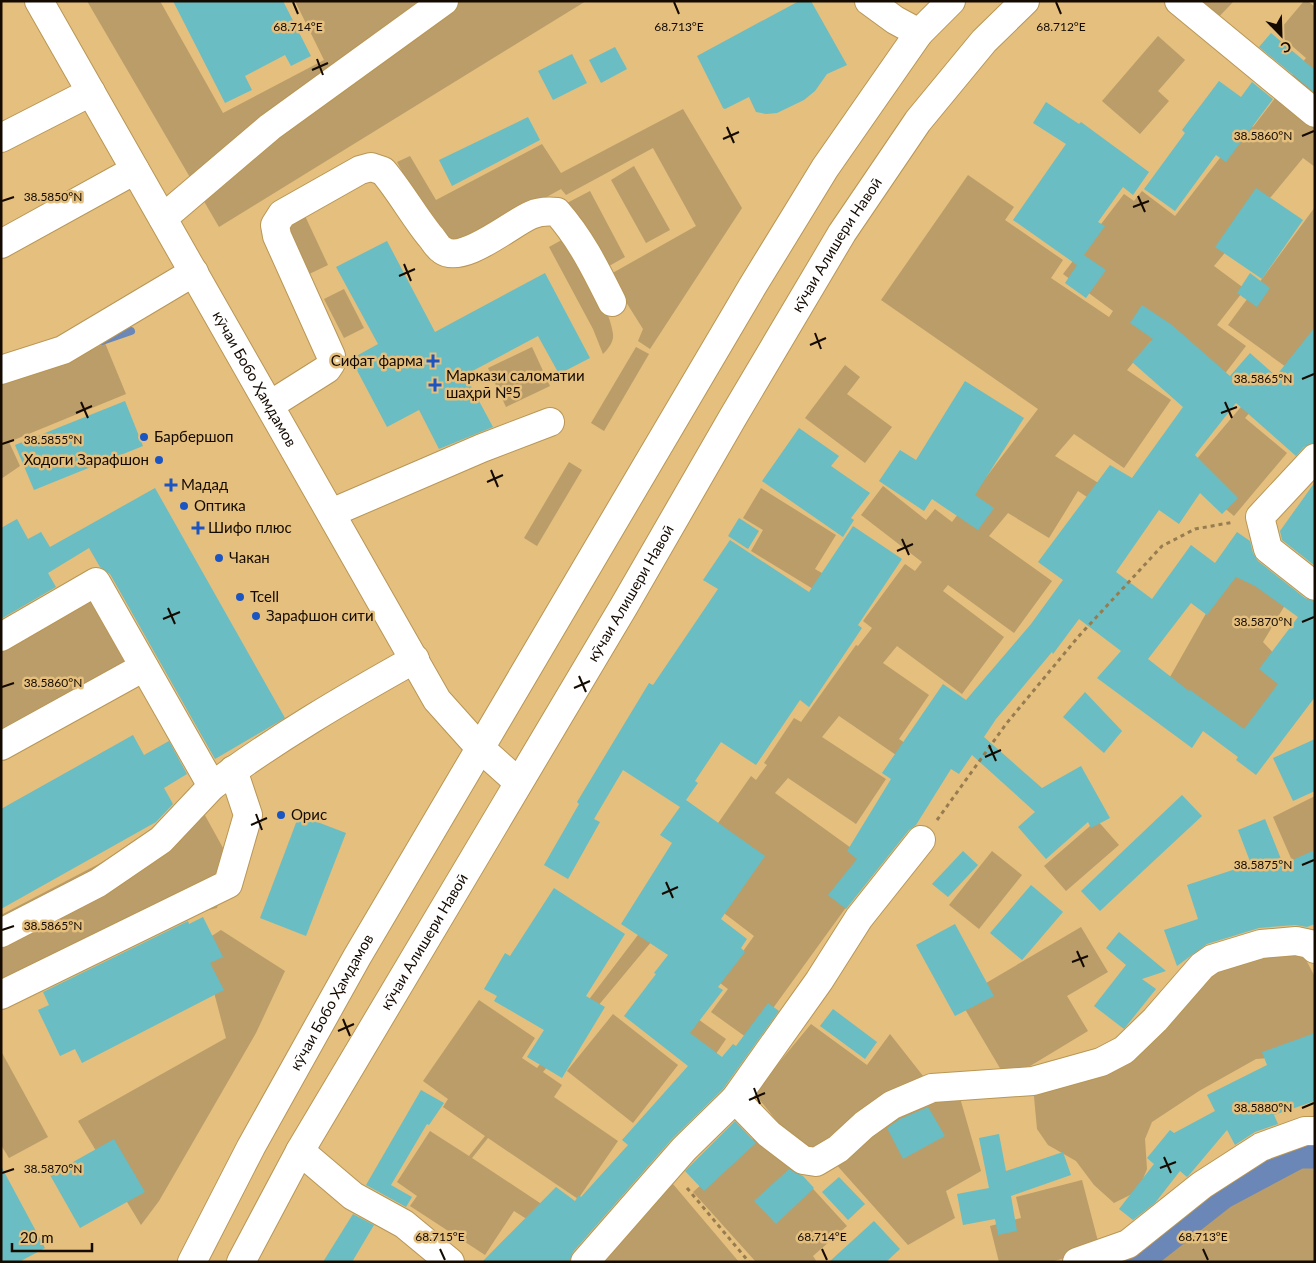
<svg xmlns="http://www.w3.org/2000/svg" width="1316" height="1263" font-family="Lato,sans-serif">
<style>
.green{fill:#ba9d69}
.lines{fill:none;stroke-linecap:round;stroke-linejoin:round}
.stream{stroke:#6b87b8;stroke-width:8}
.canal{stroke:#6b87b8;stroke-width:29}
.building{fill:#6abdc2;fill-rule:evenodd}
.minor-casing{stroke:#b99655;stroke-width:30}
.path{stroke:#977c50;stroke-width:3;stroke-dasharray:4 4;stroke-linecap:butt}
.minor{stroke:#fff;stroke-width:28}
.ticks{fill:none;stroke:#140a00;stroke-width:2}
.poi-dot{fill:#1b55c2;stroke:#e4bf7e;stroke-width:2}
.labels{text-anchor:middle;stroke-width:5;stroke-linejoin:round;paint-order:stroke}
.street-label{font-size:15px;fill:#140a00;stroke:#e4bf7e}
.poi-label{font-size:15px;fill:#140a00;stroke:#e4bf7e;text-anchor:start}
.ticks-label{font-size:12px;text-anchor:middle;fill:#140a00;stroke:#e4bf7e;stroke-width:5;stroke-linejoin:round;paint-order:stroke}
</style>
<rect width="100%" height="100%" fill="#e4bf7e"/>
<g class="green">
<polygon points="87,1 160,1 223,113 324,60 295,1 586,1 219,227"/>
<polygon points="1191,1 1234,1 1213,23"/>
<polygon points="1304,1 1308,1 1315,7 1315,167 1303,158 1214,266 1245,289 1217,325 1246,346 1214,388 1151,341 1127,370 1171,400 1124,468 1074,434 1055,456 1100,484 1090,499 1078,491 1049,538 1008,513 989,536 1052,581 1014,633 948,585 943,591 1004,637 962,694 897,646 883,663 929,695 899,739 944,769 899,757 839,716 822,737 886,779 856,824 788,778 775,793 876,866 750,1040 711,1012 728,989 720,983 754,936 720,910 736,840 543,1072 562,1085 554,1097 618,1141 578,1199 488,1138 472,1158 555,1213 544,1230 514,1211 485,1255 410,1206 417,1196 397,1182 430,1131 469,1156 485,1136 443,1107 448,1099 423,1081 479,1000 535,1038 522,1058 537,1068 719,828 716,826 751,776 756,780 767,765 764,763 794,718 801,722 856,645 858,646 872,628 863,621 905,564 915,571 922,562 861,515 883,486 926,520 935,509 952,522 1038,409 881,300 968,175 1014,207 1005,220 1063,260 1051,278 1109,317 1113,311 1063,274 1124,194 1134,201 1142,191 1175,216 1247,123 1253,127 1306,58 1277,33"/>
<polygon points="1158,36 1185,60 1158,91 1169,101 1140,134 1102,101"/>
<path d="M683,109L742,208L650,349L638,341L643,329L609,275L696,226L653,148L566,195L561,189L463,243C434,244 410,185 397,162L410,156L436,200L542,144L561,173Z"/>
<polygon points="634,166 670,230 646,243 611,180"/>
<polygon points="590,191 625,257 602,270 567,203"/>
<polygon points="1315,207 1315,328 1286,367 1228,325"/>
<polygon points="305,216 328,265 305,276 282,227"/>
<path d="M567,237C580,262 610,307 613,334C614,342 608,349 603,354L593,329L549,247Z"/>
<polygon points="344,289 364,328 344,338 324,299"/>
<polygon points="105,343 126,394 9,442 20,466 1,479 1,381 67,362"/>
<polygon points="532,347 550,386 506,407 488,368"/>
<polygon points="636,347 649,354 604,431 591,423"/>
<polygon points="845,365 860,377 847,394 892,427 865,463 805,418"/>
<polygon points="1251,395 1259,402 1245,418 1287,453 1234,516 1184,474"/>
<polygon points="569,462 582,470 537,546 524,538"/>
<polygon points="761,488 836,535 815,569 827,576 818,592 751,551 763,530 743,518"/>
<polygon points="1229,573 1288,600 1263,642 1297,678 1247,746 1162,691"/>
<polygon points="92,597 131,669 1,740 1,647"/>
<polygon points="1315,796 1315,894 1308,897 1273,817"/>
<polygon points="202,810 228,857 217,908 121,931 1,980 1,915"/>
<polygon points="1097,820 1119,845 1066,891 1044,866"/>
<polygon points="992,851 1022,875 979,929 949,905"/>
<polygon points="1081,927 1108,972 1067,996 1088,1031 1007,1080 959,999"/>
<polygon points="221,930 285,971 256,1033 159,1201 141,1225 78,1121 226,1038 201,943"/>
<polygon points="1284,949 1305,958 1315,977 1315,1050 1281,1057 1256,1059 1199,1091 1152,1122 1145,1139 1147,1169 1138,1191 1114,1203 1094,1185 1076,1161 1048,1145 1037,1129 1033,1086 1096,1070 1217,968"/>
<polygon points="613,1014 678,1065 633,1123 567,1071"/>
<polygon points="695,1017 726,1039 703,1073 672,1051"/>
<polygon points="811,1024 867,1065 890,1034 927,1081 831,1147 801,1151 754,1093"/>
<polygon points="1,1051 48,1137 9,1158 1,1145"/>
<polygon points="958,1091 981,1171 946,1191 955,1218 908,1245 834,1162 861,1128"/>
<polygon points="761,1132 847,1226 813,1256 817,1262 756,1262 693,1192"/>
<polygon points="1299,1162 1315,1163 1315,1262 1148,1262 1224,1202"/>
<polygon points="667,1177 739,1262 593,1262"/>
<polygon points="1082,1180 1100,1249 1050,1262 999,1262 990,1226 1021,1218 1016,1197"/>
</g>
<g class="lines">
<polyline class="stream" points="102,341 131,331"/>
<polyline class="canal" points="1137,1262 1222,1195 1299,1154 1315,1154"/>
</g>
<g class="building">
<polygon points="173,1 283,1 311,56 291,66 285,55 245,76 252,90 225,103"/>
<polygon points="799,1 811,1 847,65 827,74 815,91 804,100 777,113 766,114 756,112 749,97 725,109 723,108 697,56"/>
<polygon points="1271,33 1315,70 1315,93 1259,47"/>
<polygon points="615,47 627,69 601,83 589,60"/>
<polygon points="572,54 587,83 553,100 538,71"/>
<polygon points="1219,81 1241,97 1252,82 1273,99 1226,162 1216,155 1175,211 1144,189 1185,133 1182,130"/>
<polygon points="1046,102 1079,124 1081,122 1149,172 1133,195 1123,187 1098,222 1105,226 1084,255 1106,270 1086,298 1065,283 1077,265 1013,220 1066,144 1033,123"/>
<polygon points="528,117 540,140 452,186 439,160"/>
<polygon points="1256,188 1303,220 1262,279 1215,247"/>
<polygon points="387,241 435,332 545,273 590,358 559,374 538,336 465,375 493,427 439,449 419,410 387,427 351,359 378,344 336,267"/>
<polygon points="1250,273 1270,288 1257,307 1237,293"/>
<path d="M1142,305L1172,325L1230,376L1250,353L1276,376L1315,327V443L1304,447L1296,456L1236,403L1195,455L1238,498L1222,514L1200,493L1179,524L1159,510L1116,572L1152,599L1191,545L1215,563L1237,532L1250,541L1253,553L1258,561L1305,598L1315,601V697L1256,775L1236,760L1238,757L1203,731L1192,748L1097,678L1121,651L1079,619L1053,654L1052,652L996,719L984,737L1042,788L1081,766L1110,818L1091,828L1088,822L1046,859L1018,827L1035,812L972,755L959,774L951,769L916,825L909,830L846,909L828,895L857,859L847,851L891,779L882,773L943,684L966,700L1031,624L1063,580L1038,562L1110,465L1132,478L1183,407L1132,362L1153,339L1130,323ZM1236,577L1255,586L1298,617L1259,669L1278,684L1244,729L1190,690L1189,691L1148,659L1191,603L1207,615Z"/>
<polygon points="965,381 1024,418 975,495 994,508 978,530 932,499 924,511 879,481 900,450 916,460"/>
<polygon points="125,401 143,446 34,490 15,445"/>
<polygon points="799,428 839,456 831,466 870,493 851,518 854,520 843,537 762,481"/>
<polygon points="1315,482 1315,566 1282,540 1280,531"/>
<polygon points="155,488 285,718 215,759 110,574 100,567 89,548 48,573 56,587 1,619 1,528 17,519 28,539 41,532 50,547"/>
<polygon points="739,518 759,531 748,549 728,536"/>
<polygon points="853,526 902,559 858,625 862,628 809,707 800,700 756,765 721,742 695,781 698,783 686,800 765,856 721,919 747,939 741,948 745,952 718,987 723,990 690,1033 722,1057 733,1044 736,1046 768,1003 779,1011 723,1089 672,1139 573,1252 569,1262 482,1262 556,1187 575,1201 579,1195 581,1197 628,1145 622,1140 688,1066 624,1016 656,974 654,973 668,955 621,924 672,843 660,835 680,807 623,770 594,819 600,822 568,879 544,865 579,804 577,802 649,683 653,685 718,589 703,580 730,540 809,592"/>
<polygon points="1085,692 1122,731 1104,753 1063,717"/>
<polygon points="133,735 144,755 169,741 187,774 164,788 173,804 156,822 1,909 1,809"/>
<polygon points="1315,739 1315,791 1293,801 1273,758"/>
<polygon points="1182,795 1202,816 1100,911 1081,891"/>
<polygon points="299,815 346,833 306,936 260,918"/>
<polygon points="1265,819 1283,864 1315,850 1315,924 1307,927 1295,925 1259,928 1207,944 1177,966 1164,930 1198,919 1187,885 1251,864 1238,830"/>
<polygon points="963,851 978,865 948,897 932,884"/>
<polygon points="1031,885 1063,912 1022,960 990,933"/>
<polygon points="554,888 625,934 586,996 605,1007 562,1078 527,1057 544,1030 494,1001 497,996 484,989 505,953 510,956"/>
<polygon points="203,917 223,957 210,963 224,990 82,1063 75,1049 60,1056 38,1010 49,1005 43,992 188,921 189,924"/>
<polygon points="955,924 994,996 955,1016 916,945"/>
<polygon points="1119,932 1166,971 1142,979 1156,989 1124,1029 1094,1006 1126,965 1106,948"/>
<polygon points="833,1009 877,1042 865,1059 820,1026"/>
<polygon points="1315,1033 1315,1101 1274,1115 1278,1124 1255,1132 1235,1145 1227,1130 1190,1174 1187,1177 1180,1171 1155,1203 1133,1220 1119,1209 1154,1164 1147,1158 1170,1130 1174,1133 1215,1111 1207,1095 1267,1065 1262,1052"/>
<polygon points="421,1090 444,1103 429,1125 427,1124 391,1185 412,1197 406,1207 366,1185"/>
<polygon points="928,1107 945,1136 903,1159 887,1128 900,1119"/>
<polygon points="735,1121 756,1143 704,1191 685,1171"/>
<polygon points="999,1134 1006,1171 1063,1152 1071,1175 1011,1196 1017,1231 998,1235 995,1219 963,1225 957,1194 989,1188 979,1138"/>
<polygon points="114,1139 145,1192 80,1228 50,1175"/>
<polygon points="1,1166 45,1248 19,1262 1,1262"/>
<polygon points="789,1169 803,1176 814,1188 776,1224 754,1201"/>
<polygon points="839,1177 865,1204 848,1220 822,1192"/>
<polygon points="353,1214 374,1225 352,1262 323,1262"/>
<polygon points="874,1221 900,1249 886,1262 829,1262"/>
</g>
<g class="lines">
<g class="minor-casing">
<g id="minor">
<path id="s1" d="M39,1L437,700L480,748L518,782"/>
<polyline points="869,1 895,20 919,33"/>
<polyline points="1179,1 1315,113"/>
<polyline points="1,138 91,92"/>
<polyline points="163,218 270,127 444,1"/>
<polyline points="1,244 135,170"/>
<polyline points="1,370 63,350 194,272"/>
<path d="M270,405L327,369L331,363V356L277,236L275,225L282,214L360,170L371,167L383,171C400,191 413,215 430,236C434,240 437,247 442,250C463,265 510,224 531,215C540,211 548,211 557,212C581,239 596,270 612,302"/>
<polyline points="1315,458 1260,517 1268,549 1315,586"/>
<polyline points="331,513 482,448 550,422"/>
<path d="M1,637L96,582L212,786C277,738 345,698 415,659"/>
<polyline points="1,746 144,667"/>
<polyline points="1,933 98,883 161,840 212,786"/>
<polyline points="1,995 228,884 248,815 233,770"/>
<polyline points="735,1099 769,1134 803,1160 816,1162 838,1149 864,1125 892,1105 932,1088 1033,1081 1101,1062 1124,1050 1155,1020 1202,966 1212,959 1261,944 1296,941 1310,944 1315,949"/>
<polyline points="300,1151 353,1196 404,1224 450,1262"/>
<path id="s2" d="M192,1262L251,1147L357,957L752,287L825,168L873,99L919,33L951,1"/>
<path id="s3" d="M241,1262L300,1151L624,606L733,417L842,233L918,121L984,41L1025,1"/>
<polyline points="585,1262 684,1149 735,1099 819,981 859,918 921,840"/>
<polyline points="1077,1262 1128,1244 1202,1185 1261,1147 1305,1131 1315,1131"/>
</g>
</g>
<g class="path">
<polyline points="937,820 1006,724 1078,637 1162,546 1195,529 1234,522"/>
<polyline points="687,1188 749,1262"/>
</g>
<use href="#minor" class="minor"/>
</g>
<path class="ticks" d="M293,2L298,14M674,2L679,14M1056,2L1061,14M317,59L323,75M312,70L328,63M727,127L734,143M1302,136L1314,131M723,139L739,132M1138,196L1145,212M2,201L14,197M1133,207L1149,201M404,264L411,281M399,276L415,269M815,333L821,349M810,345L826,338M1302,379L1314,374M81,402L88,418M1225,402L1232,418M76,413L92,406M1221,413L1237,407M2,444L14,440M491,470L498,487M487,482L503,475M902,539L909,555M897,551L913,544M168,608L175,624M163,619L180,612M1302,622L1314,617M579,676L586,692M2,687L14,683M574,688L590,681M989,745L996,761M985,757L1001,750M256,814L262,830M251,825L267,818M1302,865L1314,860M666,882L673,898M662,894L678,887M2,930L14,926M1077,951L1084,967M1072,962L1088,956M343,1019L350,1036M338,1031L354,1024M754,1088L760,1104M749,1100L765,1093M1302,1108L1314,1103M1164,1157L1171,1173M1160,1168L1176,1162M2,1173L14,1169M440,1249L445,1260M822,1249L827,1260M1203,1249L1208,1260"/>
<g class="poi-dot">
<path d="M430.5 353.5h5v5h5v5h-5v5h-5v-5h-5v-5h5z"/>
<path d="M432.5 377.5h5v5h5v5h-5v5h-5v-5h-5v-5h5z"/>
<circle cx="144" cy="437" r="5"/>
<circle cx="159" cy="460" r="5"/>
<path d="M168.5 477.5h5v5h5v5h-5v5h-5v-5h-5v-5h5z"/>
<circle cx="184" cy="506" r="5"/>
<path d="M195.5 520.5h5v5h5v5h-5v5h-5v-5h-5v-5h5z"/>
<circle cx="219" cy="558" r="5"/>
<circle cx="240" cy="597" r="5"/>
<circle cx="256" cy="616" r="5"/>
<circle cx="281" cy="815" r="5"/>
</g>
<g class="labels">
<g class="street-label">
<text dy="5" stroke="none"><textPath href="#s3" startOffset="1179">кӯчаи Алишери Навоӣ</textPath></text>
<text dy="5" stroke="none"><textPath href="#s1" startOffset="435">кӯчаи Бобо Ҳамдамов</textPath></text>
<text dy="5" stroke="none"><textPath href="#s3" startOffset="774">кӯчаи Алишери Навоӣ</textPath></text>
<text dy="5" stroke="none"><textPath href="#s3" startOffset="369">кӯчаи Алишери Навоӣ</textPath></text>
<text dy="5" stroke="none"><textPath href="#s2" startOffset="295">кӯчаи Бобо Ҳамдамов</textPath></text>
</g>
<g class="poi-label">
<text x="423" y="366" text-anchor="end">Сифат фарма</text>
<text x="446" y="381">Маркази саломатии<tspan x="446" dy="17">шаҳрӣ №5</tspan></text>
<text x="154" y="442">Барбершоп</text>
<text x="149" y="465" text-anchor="end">Ходоги Зарафшон</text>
<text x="181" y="490">Мадад</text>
<text x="194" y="511">Оптика</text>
<text x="208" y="533">Шифо плюс</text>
<text x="229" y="563">Чакан</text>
<text x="250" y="602">Tcell</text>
<text x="266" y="621">Зарафшон сити</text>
<text x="291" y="820">Орис</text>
</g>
</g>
<g class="ticks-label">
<text x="298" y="31">68.714°E</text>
<text x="679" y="31">68.713°E</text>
<text x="1061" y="31">68.712°E</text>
<text x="1263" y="140">38.5860°N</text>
<text x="53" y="201">38.5850°N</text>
<text x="1263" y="383">38.5865°N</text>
<text x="53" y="444">38.5855°N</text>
<text x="1263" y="626">38.5870°N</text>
<text x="53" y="687">38.5860°N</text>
<text x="1263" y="869">38.5875°N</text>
<text x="53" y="930">38.5865°N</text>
<text x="1263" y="1112">38.5880°N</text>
<text x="53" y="1173">38.5870°N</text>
<text x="440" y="1241">68.715°E</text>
<text x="822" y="1241">68.714°E</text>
<text x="1203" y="1241">68.713°E</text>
</g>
<rect width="1316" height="1263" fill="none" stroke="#140a00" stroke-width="5"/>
<g transform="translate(1281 35) rotate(157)" stroke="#e4bf7e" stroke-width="4" paint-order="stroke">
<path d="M0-4L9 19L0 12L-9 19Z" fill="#140a00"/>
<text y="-8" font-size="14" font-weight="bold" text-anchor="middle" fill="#140a00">С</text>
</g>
<path d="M12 1243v8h80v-8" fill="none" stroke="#140a00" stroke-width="2.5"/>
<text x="20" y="1243" font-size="15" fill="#140a00" stroke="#e4bf7e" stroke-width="4" paint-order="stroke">20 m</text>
</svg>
